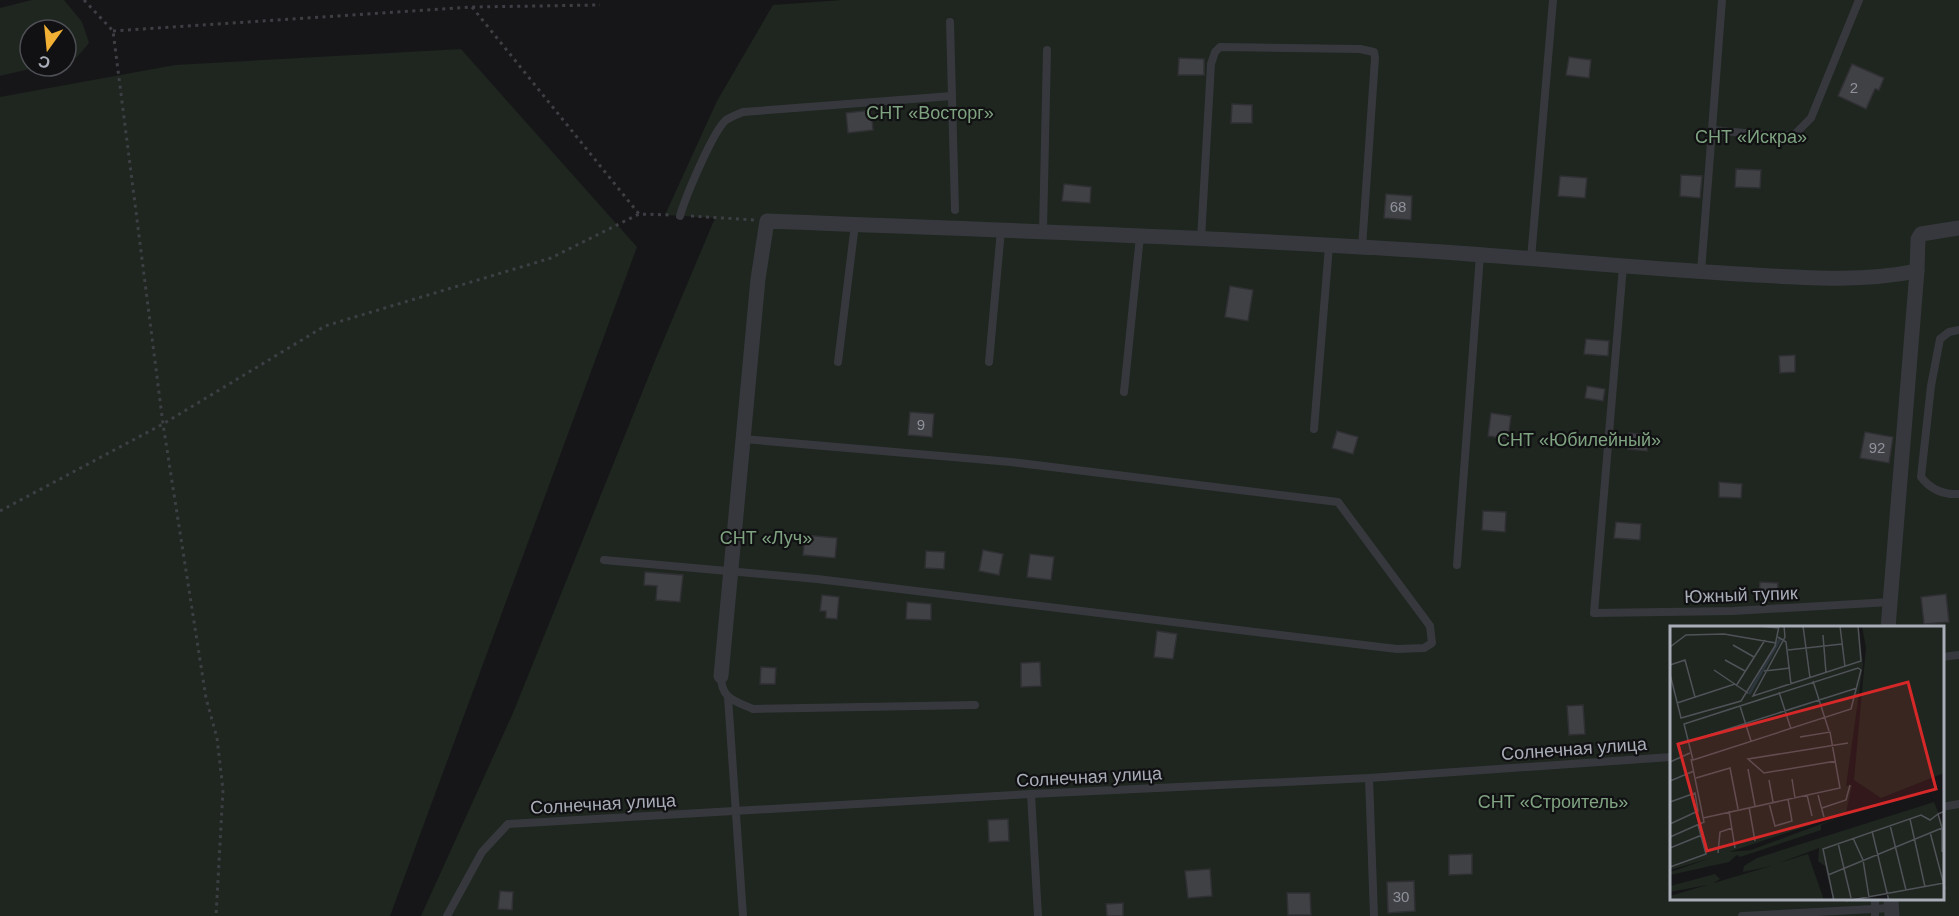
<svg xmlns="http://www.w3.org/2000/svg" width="1959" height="916" font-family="Helvetica,sans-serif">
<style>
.green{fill:#1e261f;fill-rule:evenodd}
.building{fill:#404145;stroke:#303034;stroke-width:1.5}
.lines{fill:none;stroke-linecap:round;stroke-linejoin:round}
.path{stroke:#3d3f44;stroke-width:3;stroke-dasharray:3 4.5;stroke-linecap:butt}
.service{stroke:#37383d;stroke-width:8}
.minor{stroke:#37383d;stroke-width:15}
.labels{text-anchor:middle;stroke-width:4.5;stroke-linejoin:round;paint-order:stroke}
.number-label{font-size:15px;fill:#8e929b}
.park-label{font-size:18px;fill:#7fa381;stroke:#111113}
.street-label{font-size:18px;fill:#a8adb8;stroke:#111113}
.inset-river{fill:none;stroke:#2c353c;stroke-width:3}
.inset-road{fill:none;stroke:#505258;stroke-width:1.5}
.view{fill:#d62828;fill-opacity:0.15;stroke:#d62828;stroke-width:3}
.inset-edge{fill:none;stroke:#a8adb8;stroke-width:3}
</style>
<rect width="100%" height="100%" fill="#161618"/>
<g class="green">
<polygon points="32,0 64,0 82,22 89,43 76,58 66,60 66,30 30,30 30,66 42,66 0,76 0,8"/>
<path d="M842,0H1959V916H421L513,713L656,358L715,218L665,215L717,101L773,5ZM1671,628H1942V900H1671Z"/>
<polygon points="461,49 637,247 390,916 0,916 0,97 175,65"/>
</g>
<g class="building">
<polygon points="1569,57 1591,60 1589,78 1566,75"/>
<polygon points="1179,58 1204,59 1204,75 1178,75"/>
<polygon points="1852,64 1884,78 1879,90 1875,89 1866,109 1838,96"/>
<polygon points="1232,104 1252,105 1252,123 1231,123"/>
<polygon points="871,110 873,130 848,133 846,113"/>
<polygon points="1736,169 1761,170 1760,188 1735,187"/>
<polygon points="1681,175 1702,176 1700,198 1680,196"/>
<polygon points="1560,176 1587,178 1585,198 1558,196"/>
<polygon points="1064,184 1091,187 1090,203 1062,201"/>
<polygon points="1386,194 1412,196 1411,220 1384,218"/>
<polygon points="1230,286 1253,290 1248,321 1225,317"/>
<polygon points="1586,339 1609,341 1608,356 1584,354"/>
<polygon points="1795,355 1795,372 1780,373 1779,356"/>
<polygon points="1587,386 1605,389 1603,401 1585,398"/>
<polygon points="910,412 934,414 932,437 908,435"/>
<polygon points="1491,413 1511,416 1508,439 1488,436"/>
<polygon points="1337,431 1358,437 1353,454 1332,448"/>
<polygon points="1865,432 1893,437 1889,463 1860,458"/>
<polygon points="1629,433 1648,435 1647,451 1628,449"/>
<polygon points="1719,482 1742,484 1741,498 1719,497"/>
<polygon points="1483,511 1506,512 1505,532 1482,530"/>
<polygon points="1616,522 1641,524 1640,540 1614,538"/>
<polygon points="805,535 837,538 835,558 803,555"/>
<polygon points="983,550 1003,554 999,575 979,571"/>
<polygon points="926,551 945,552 944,569 925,568"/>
<polygon points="1030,554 1054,557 1051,580 1027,577"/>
<polygon points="645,572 683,575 680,602 656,600 657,586 644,585"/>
<polygon points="1760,582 1778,583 1777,597 1759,596"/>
<polygon points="1946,594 1949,622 1924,624 1921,597"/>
<polygon points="822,595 839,597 837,619 826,618 826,611 820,611"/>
<polygon points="907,602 931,604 931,620 906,619"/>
<polygon points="1157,631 1177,634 1173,659 1154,657"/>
<polygon points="1040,662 1041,686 1021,687 1021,663"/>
<polygon points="761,667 776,668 775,684 760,684"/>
<polygon points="1583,705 1585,734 1569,735 1567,706"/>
<polygon points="1008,819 1009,841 989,842 988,820"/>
<polygon points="1472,854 1472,874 1449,875 1449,855"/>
<polygon points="1210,869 1212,896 1188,898 1185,871"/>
<polygon points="1414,881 1415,911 1388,913 1387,882"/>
<polygon points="500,891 513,892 512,910 498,909"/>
<polygon points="1287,893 1310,893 1311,915 1288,915"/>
<polygon points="1123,903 1123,916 1107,916 1106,904"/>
</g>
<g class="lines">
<g class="path">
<polyline points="84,0 113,31 163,424 206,698 217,738 223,790 216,916"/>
<polyline points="472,7 639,214"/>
<polyline points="113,31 472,7 600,5"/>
<polyline points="691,216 754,220"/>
<polyline points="0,511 163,424 325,326 551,258 639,214 670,215"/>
</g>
<g class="service">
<polyline points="950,22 955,210"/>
<polyline points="1713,130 1775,136 1794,135 1811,118 1859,0"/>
<path d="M680,216C685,198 713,131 726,120C731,117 738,114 743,112L952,96"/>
<polyline points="1043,231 1047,50"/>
<polyline points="1201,239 1211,64 1215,52 1220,47 1360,49 1374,52 1375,58 1362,248"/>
<polyline points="1531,259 1553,0"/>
<polyline points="1623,266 1594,613 1733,611 1890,602"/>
<polyline points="1701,272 1722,0"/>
<path d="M1959,330L1949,332L1940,339L1931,386L1921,477C1931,490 1943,495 1959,494"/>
<polyline points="838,362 855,224"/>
<polyline points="989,362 1001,230"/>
<polyline points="1124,392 1140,236"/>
<polyline points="1314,429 1329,246"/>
<polyline points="604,560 817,579 1397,649 1424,648 1432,643 1430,626 1338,502 1011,462 743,439"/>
<polyline points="1457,565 1480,255"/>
<polyline points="1942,657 1959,655"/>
<path d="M721,676C721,699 735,701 753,709L975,705"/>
<polyline points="728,697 743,916"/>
<polyline points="1369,778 1374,916"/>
<polyline points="1031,794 1038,916"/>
<polyline points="1942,807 1959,804"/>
<polyline points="447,916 482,852 508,824 1031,794 1369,778 1671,757"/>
<polyline points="1742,916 1892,908"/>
<polyline points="1875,916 1875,900"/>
</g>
<g class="minor">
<polyline points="1888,628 1917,271 1918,239 1921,234 1959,228"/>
<path d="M721,676L758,279L767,221C992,230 1218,237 1443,252C1542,259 1640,268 1738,274C1797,277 1858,283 1917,271"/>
<polyline points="1891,900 1892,916"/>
</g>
</g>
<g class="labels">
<g class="number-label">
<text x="1854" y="93">2</text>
<text x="1398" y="212">68</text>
<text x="921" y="430">9</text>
<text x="1877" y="453">92</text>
<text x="1401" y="902">30</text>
</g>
<g class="park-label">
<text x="930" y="119">СНТ «Восторг»</text>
<text x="1751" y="143">СНТ «Искра»</text>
<text x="1579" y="446">СНТ «Юбилейный»</text>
<text x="766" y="544">СНТ «Луч»</text>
<text x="1553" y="808">СНТ «Строитель»</text>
</g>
<g class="street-label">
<text transform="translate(1741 595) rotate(-2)" y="6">Южный тупик</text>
<text transform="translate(1574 749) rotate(-4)" y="6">Солнечная улица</text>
<text transform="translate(1089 777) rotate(-3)" y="6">Солнечная улица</text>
<text transform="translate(603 804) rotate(-3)" y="6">Солнечная улица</text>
</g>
</g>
<g transform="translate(1670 626)">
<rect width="274" height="274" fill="#161618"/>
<path d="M0,0H189L193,39L176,160L182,159L176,187L59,226L81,224L170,191L151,199V204L70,231L67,229L59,236L0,249V246L41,232L0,244ZM192,0H274V147L211,172L184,154L196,22ZM264,176L274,200V274H218L217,269L163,274L155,240L148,235L149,222L109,237L138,228L154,274L0,275V270L101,240L73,246L74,240L87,232ZM45,248L50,253L42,258L0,266V260Z" fill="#1e261f"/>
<path class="inset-river" d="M79,68L110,13"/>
<path class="inset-road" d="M88,0L109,2M114,0L115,11L83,70L191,35L188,0M133,0L140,52M170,0L175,41M153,9L156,47M108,11L116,16L121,58M63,19L84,31M0,21L16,9L54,8L106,17M118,24L172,18M55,34L75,45M0,39L15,34L25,71M188,42L191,44L181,83L23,134L14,98ZM44,44L78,67M94,45L120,42M0,48L11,92L71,75L105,20L109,0M143,55L159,105M66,60L95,14M109,66L121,103M7,77L65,58M70,80L81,115M17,116L187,62M166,135L94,147L78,133L178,117M0,136L20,127M78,143L85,180M26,152L60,142L68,183M122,153L125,172M99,154L103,176M0,155L24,145M137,169L142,190M148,169L154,191M0,176L25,167L28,185L0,198M99,177L105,200L122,195L118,173M79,181L85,215M152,182L176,174L180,159M59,185L65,222M33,192L170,162L160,106L130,111M240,193L255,261M220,199L236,264M272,202V226M202,205L219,275M260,206L275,263M0,211L34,196L21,133M183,212L193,234L199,271M168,217L181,272M0,222L32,209M48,227L50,206L62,202M0,241L36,228L28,199M158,249L272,202L268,188L275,185M164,275L153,223L251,189L260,194L268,188M176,275L274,257"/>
<path class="view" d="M238,56L266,163L37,225L8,118Z"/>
<rect width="274" height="274" class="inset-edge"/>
</g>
<g transform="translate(48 48) rotate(195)"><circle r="28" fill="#111113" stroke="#4d4f55" stroke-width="1.5"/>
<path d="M0-4.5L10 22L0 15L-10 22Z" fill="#f2b134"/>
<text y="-9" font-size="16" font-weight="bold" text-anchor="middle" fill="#a8adb8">С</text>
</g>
</svg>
